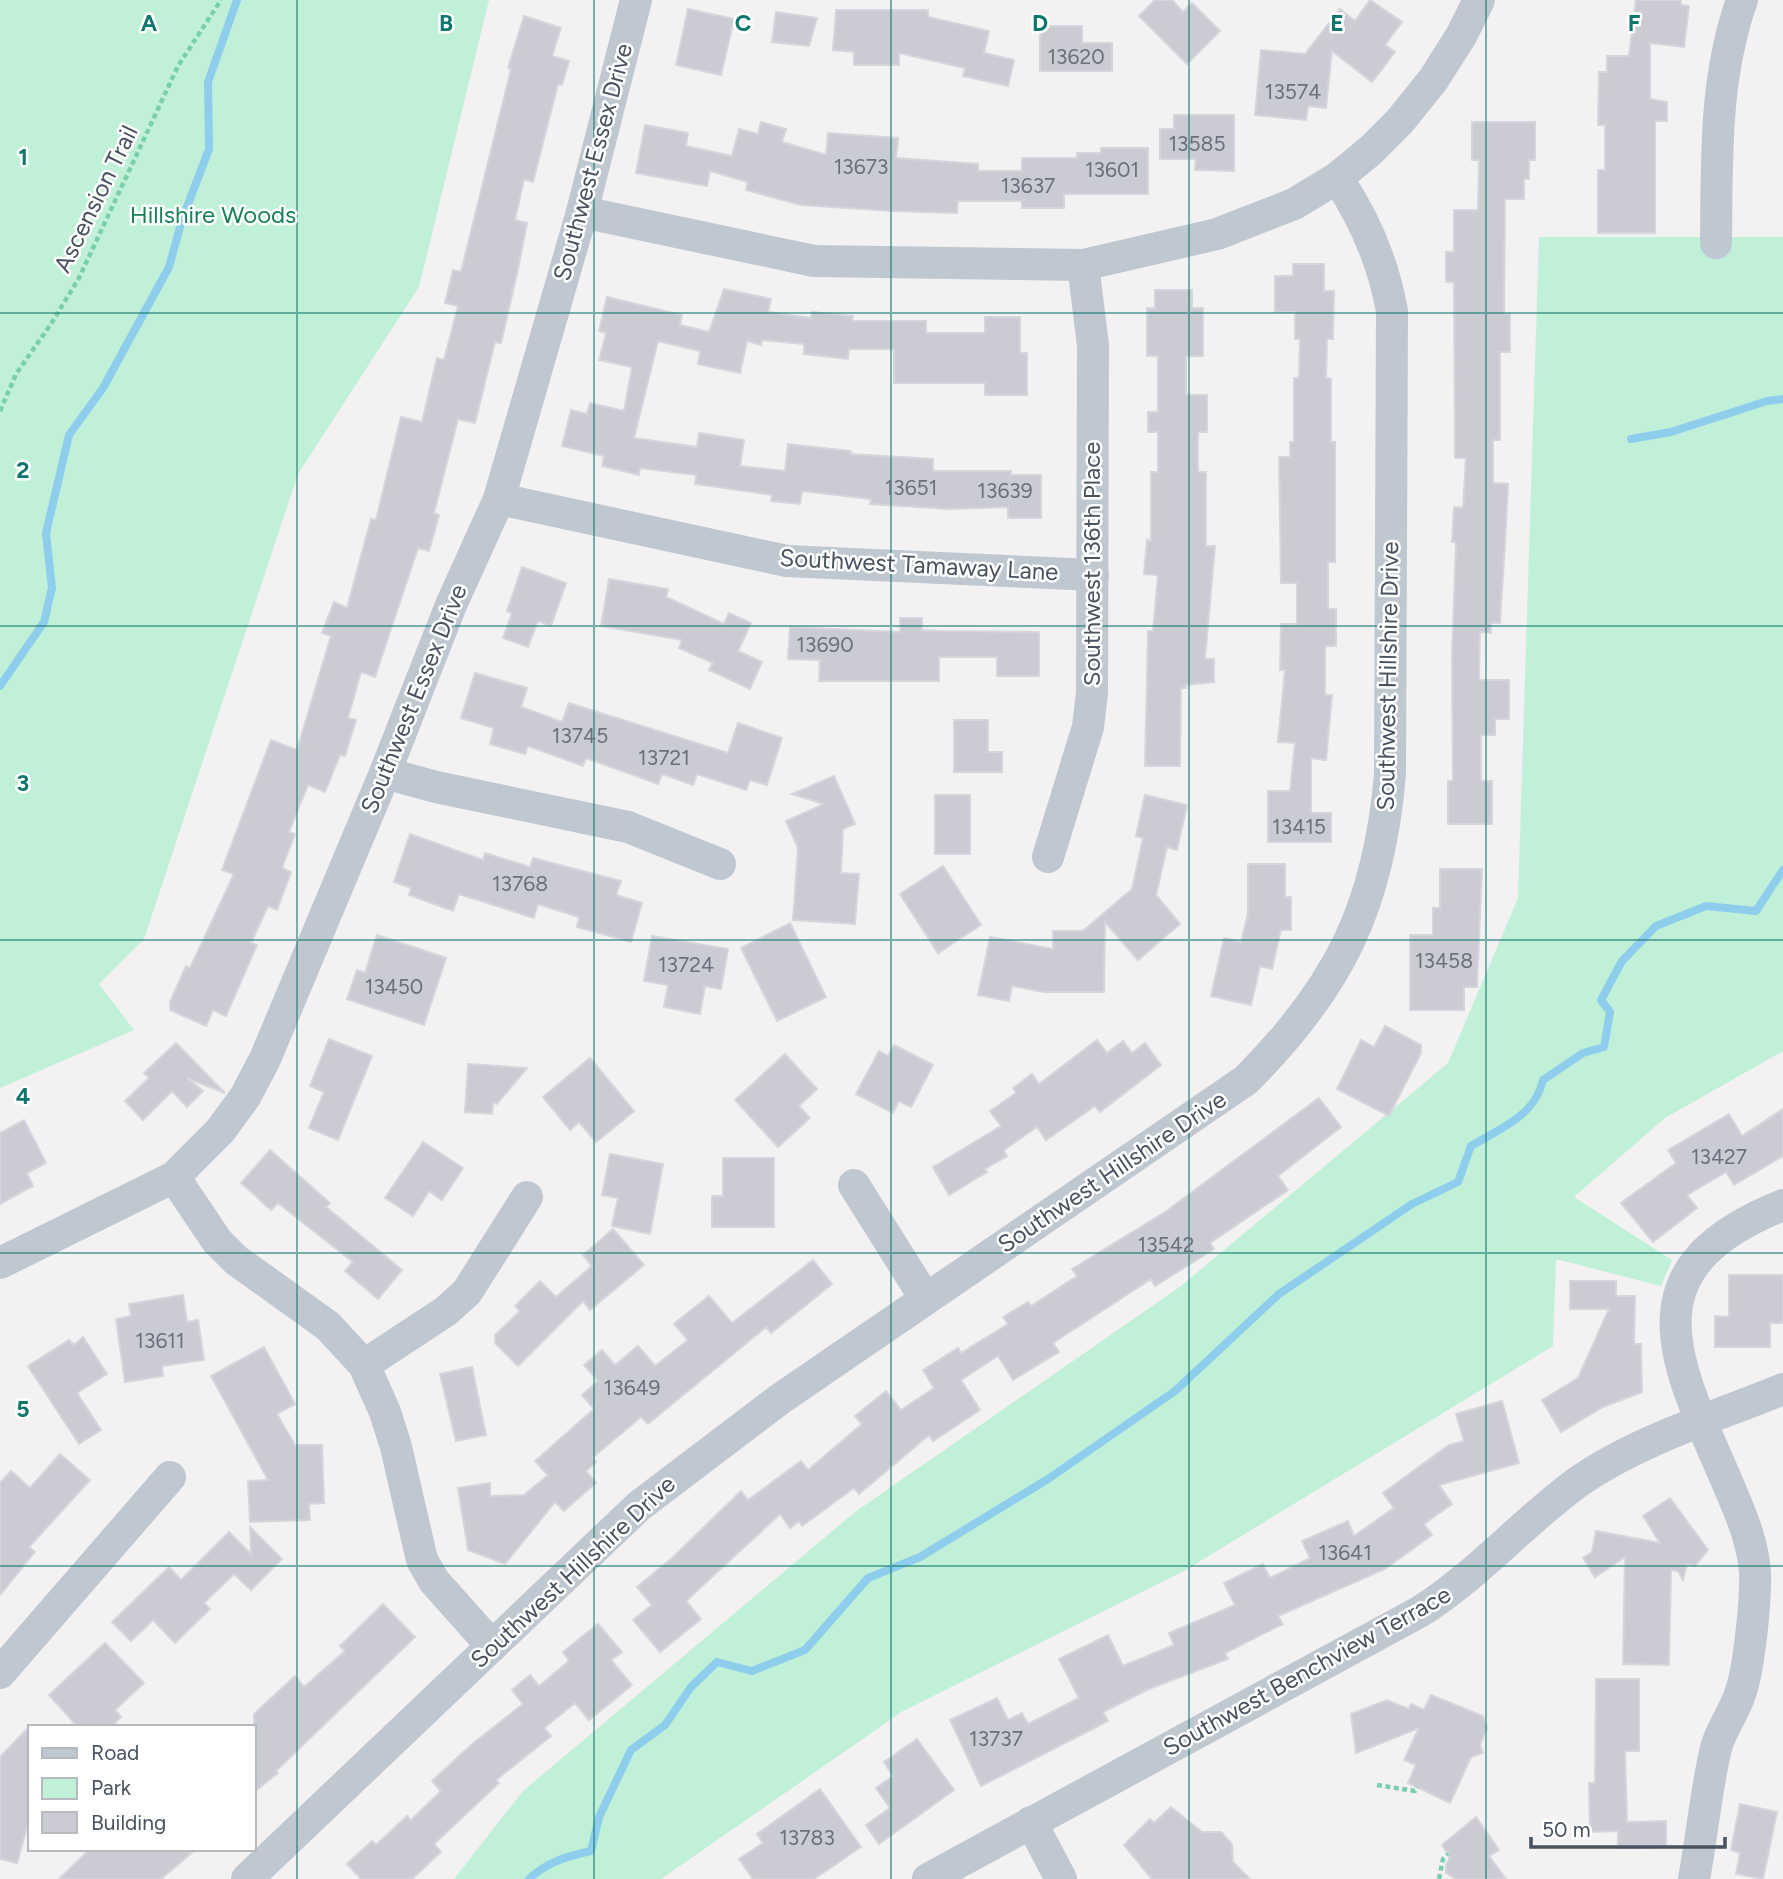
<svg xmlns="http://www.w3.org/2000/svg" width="1783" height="1879" font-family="Figtree,sans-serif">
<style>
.green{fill:#c1f0d8}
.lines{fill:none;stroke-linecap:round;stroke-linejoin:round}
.stream{stroke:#8eceec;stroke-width:8}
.building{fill:#cbccd3;stroke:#d5d6dc;stroke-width:2}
.path{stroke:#78cead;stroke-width:4.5;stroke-dasharray:5 3.5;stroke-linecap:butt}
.minor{stroke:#bfc7d0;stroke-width:32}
.grid{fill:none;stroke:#0f766e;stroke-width:2;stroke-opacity:0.55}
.labels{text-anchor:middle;stroke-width:5;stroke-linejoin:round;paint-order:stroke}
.number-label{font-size:21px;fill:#6a707c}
.street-label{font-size:24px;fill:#49525f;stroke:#fff}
.park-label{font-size:24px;fill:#188158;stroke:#fff}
.grid-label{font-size:23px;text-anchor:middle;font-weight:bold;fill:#0f766e;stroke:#fff;stroke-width:5;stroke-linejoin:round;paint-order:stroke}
</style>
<rect width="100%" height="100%" fill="#f3f1f1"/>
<g class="green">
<polygon points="0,0 489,0 419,287 298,474 144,939 99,984 134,1030 0,1088"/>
<polygon points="1539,237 1783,237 1783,1051 1665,1118 1574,1197 1672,1260 1661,1286 1556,1259 1553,1346 1184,1571 903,1711 661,1879 454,1879 523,1791 855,1512 1181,1286 1448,1063 1518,898"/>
</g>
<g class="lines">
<g class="stream">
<polyline points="1631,439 1671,432 1767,401 1783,399"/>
<polyline points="0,686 44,622 52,588 46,533 69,435 103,388 169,267 182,220 209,149 208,82 237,0"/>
<path d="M529,1879C547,1862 568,1856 591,1851L599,1817L631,1750L665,1725L691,1687L717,1662L752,1671L805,1650L868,1578L920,1557L1048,1479L1175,1391L1279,1294L1412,1204L1458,1182L1471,1146C1501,1128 1535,1116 1543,1080L1583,1053L1604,1047L1610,1012L1601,1000L1622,961L1656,926L1706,906L1756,911L1783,870"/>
</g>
</g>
<g class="building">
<polygon points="1155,0 1172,0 1183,12 1192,3 1220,31 1187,64 1139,16"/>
<polygon points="1370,0 1402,22 1385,45 1395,52 1372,82 1332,51 1326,108 1308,106 1306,120 1255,115 1261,50 1305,54 1340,9 1355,21"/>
<polygon points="1636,0 1681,0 1681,5 1689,6 1684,47 1650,43 1650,99 1667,102 1667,121 1655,121 1655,233 1598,233 1598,170 1605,170 1605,125 1598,125 1599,72 1607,72 1607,56 1629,56"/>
<polygon points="688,9 734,19 721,75 676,65"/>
<polygon points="836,10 928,10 928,17 989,31 984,53 1014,60 1008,86 963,76 965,68 899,53 899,65 854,65 854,52 833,50"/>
<polygon points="776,12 817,18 809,46 772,42"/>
<polygon points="524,16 561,28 552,56 569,61 562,85 558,84 533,182 524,179 515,220 527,223 518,269 501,343 495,342 475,423 458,419 434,513 439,515 429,551 418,548 375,677 361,672 348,718 356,720 345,756 340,755 325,792 308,785 289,832 295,834 282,868 291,872 277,910 268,906 251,943 257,945 226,1016 213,1010 206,1026 170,1010 170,1002 186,966 190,968 234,874 222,870 271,740 297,750 331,636 322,633 334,602 347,608 371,519 376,520 401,417 422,422 437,358 444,360 458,306 445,303 453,270 461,272 511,69 508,68"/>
<polygon points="1040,26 1082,26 1082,43 1112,43 1112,71 1040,71"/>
<polygon points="1174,115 1234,115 1234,171 1195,170 1196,159 1160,159 1160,129 1174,129"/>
<polygon points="761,122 786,129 782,142 826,155 828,133 898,138 896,158 978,164 978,171 1022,171 1022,158 1077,158 1077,153 1101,153 1101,148 1148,148 1148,194 1064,194 1064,208 1022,208 1022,201 958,201 957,213 893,211 801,205 746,190 748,182 710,171 707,186 636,173 645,125 688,133 686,146 732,156 739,129 758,134"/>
<polygon points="1472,122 1535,122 1535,160 1529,160 1529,179 1524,179 1524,199 1505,199 1504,314 1510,314 1510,352 1500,352 1500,440 1493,440 1493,483 1508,484 1505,543 1500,623 1491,623 1491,633 1480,632 1479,680 1509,680 1509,719 1495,719 1495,735 1481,735 1481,781 1492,781 1492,824 1448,824 1448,781 1453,781 1452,657 1456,542 1452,542 1454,507 1463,508 1466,458 1455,458 1454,282 1446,282 1446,252 1454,252 1454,210 1478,210 1479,160 1472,160"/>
<polygon points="1293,264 1324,264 1324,291 1334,291 1333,339 1327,339 1326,378 1331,379 1331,442 1335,442 1335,562 1328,562 1328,609 1336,609 1336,646 1325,646 1325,695 1332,695 1326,760 1311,758 1311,813 1331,813 1331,842 1268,842 1268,791 1290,791 1295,743 1278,742 1285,670 1280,670 1281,624 1297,624 1297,583 1281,583 1279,457 1290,457 1290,442 1294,442 1294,378 1299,378 1300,339 1295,339 1295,312 1275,312 1275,276 1293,276"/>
<polygon points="724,289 771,299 768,312 811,318 812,312 853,316 852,321 926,321 926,333 985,333 985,317 1020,317 1020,353 1027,353 1027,395 985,395 985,383 894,383 894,349 849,349 848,359 804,354 804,344 762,340 761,345 747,341 740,373 698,364 700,351 658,341 634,438 697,447 699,433 744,440 740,466 785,471 788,444 851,451 850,454 933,459 933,471 1011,471 1011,475 1041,475 1041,518 1008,518 1008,507 949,509 870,504 871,499 802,491 800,504 771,501 772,495 695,484 696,475 640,468 639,475 602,466 604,456 562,446 571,410 587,414 590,403 624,411 632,367 599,360 606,333 599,331 607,297 682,315 680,325 709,332"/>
<polygon points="1155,290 1192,290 1192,308 1203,308 1203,356 1186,356 1186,395 1207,395 1207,432 1198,432 1198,472 1206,472 1206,546 1215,546 1205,659 1214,659 1214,682 1186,685 1186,688 1181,688 1180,766 1145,766 1148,631 1153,631 1158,575 1144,574 1147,540 1151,541 1151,472 1158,472 1158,432 1148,432 1148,412 1158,412 1158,356 1147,356 1147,308 1155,308"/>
<polygon points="522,567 566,583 551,626 538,621 528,647 503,638 512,613 507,611"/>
<polygon points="609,579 668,589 666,597 724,624 729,613 751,623 738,651 762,662 750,689 709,670 713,663 679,648 682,640 601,626"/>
<polygon points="900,618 922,618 922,630 939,631 1039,632 1039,676 997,676 997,657 939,657 939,681 819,681 820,660 788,659 790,627 900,632"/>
<polygon points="475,673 527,688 521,707 562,722 569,703 728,753 738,723 782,738 767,785 750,780 746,790 697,774 693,785 662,774 658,784 586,758 583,766 528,746 525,754 490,744 494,728 461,718"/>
<polygon points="954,720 988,720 988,752 1002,752 1002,772 954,772"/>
<polygon points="834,776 855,824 843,829 841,873 859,874 855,924 793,920 798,848 786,821 824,804 792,794"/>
<rect x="935" y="795" width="35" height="59"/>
<polygon points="1145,795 1187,805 1177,850 1167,847 1156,895 1180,924 1138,960 1105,922 1104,992 1044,992 1012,986 1009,1001 978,995 990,937 1053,949 1053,931 1083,931 1132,889 1143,838 1136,836"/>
<polygon points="410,834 483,860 485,853 530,867 533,858 621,881 616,895 642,903 631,942 577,927 579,917 538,904 534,918 459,894 453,911 409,895 411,888 394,882"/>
<polygon points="1248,864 1285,864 1285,897 1291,897 1291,930 1281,930 1272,969 1260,966 1251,1005 1211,996 1224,938 1241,942 1248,913"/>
<polygon points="943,866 981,925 938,953 900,894"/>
<polygon points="1440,869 1482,869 1477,987 1464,987 1464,1010 1410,1010 1410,935 1433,935 1433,908 1440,908"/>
<polygon points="790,923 826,997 777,1021 741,948"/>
<polygon points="377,935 446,958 424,1025 347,999 357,970 365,973"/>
<polygon points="652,936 728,949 721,989 705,986 700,1014 664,1007 668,985 644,981"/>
<polygon points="1385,1026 1421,1045 1421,1053 1389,1116 1337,1089 1361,1040 1374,1047"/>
<polygon points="329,1039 372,1056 338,1140 309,1128 324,1092 310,1086"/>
<polygon points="1097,1040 1107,1053 1123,1041 1132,1053 1145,1043 1161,1065 1100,1112 1095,1106 1046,1140 1037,1127 1004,1150 1007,1156 985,1169 987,1172 949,1195 933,1167 1001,1126 990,1111 1016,1093 1013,1088 1032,1074 1039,1084"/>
<polygon points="176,1043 225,1093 187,1078 203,1091 187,1107 172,1091 143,1120 125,1101 149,1078 144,1073"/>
<polygon points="894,1045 933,1065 911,1107 899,1101 893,1113 856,1094 879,1051 888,1056"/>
<polygon points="785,1054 817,1089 799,1106 810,1118 778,1147 735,1100"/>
<polygon points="590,1058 634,1111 596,1142 579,1122 570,1130 543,1097"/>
<polygon points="468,1064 527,1068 497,1104 493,1103 492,1114 465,1112"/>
<polygon points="1319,1098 1341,1127 1278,1176 1288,1190 1210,1243 1214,1249 1155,1286 1151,1279 1053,1343 1059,1352 1013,1380 998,1356 961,1380 980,1410 933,1441 929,1435 859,1494 854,1488 802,1526 799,1521 790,1528 780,1514 686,1601 701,1619 660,1652 633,1620 652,1605 637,1587 672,1558 741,1491 748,1500 801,1461 808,1470 862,1424 855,1416 886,1391 901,1410 934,1388 923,1370 958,1348 961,1353 1008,1324 1003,1317 1028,1302 1031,1306 1077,1276 1072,1269 1165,1212"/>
<polygon points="1783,1109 1783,1156 1734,1185 1726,1172 1687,1195 1697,1208 1653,1242 1621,1203 1676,1163 1668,1150 1729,1114 1742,1136"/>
<polygon points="24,1120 46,1163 27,1173 33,1186 0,1204 0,1133"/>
<polygon points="423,1142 463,1168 442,1200 429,1191 413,1216 385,1198"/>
<polygon points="270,1150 330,1203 326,1207 402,1270 378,1299 345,1271 353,1262 278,1203 271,1210 241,1183"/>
<polygon points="610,1154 663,1164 650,1234 612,1226 618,1198 602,1195"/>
<polygon points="723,1158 774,1158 774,1227 712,1227 712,1196 723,1196"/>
<polygon points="613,1229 644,1265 590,1310 583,1301 518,1366 495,1343 495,1335 520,1311 515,1306 540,1281 556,1297 592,1266 583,1255"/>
<polygon points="813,1260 832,1284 771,1333 766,1327 648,1424 641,1417 592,1458 596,1462 586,1471 596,1483 564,1511 555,1502 505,1564 468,1550 458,1488 490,1483 490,1496 524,1495 548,1475 535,1461 594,1409 582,1395 598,1381 584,1365 602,1350 615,1365 638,1346 655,1366 688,1340 674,1324 709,1296 732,1323"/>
<polygon points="1729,1275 1783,1275 1783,1323 1770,1323 1770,1347 1715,1347 1715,1316 1729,1317"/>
<polygon points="1570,1281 1616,1281 1616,1296 1635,1296 1634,1344 1641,1344 1642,1392 1603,1407 1561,1432 1542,1400 1578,1378 1609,1309 1570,1309"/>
<polygon points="183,1295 187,1322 198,1320 204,1360 162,1366 163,1376 125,1382 116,1319 131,1316 129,1304"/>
<polygon points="83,1337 107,1374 77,1393 101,1430 79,1444 28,1366 69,1340 74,1345"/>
<polygon points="264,1347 295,1404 277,1414 295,1445 322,1445 324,1503 309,1504 310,1520 250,1522 248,1481 268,1480 211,1376"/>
<polygon points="472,1367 486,1435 456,1441 440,1374"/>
<polygon points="1502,1401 1519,1463 1439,1485 1452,1504 1424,1524 1432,1535 1385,1569 1278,1616 1283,1624 1225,1653 1228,1659 1149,1689 1103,1712 1108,1721 981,1786 950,1720 997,1698 1008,1720 1022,1713 1028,1724 1079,1698 1059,1659 1108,1635 1123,1666 1174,1645 1169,1633 1235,1605 1224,1583 1263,1564 1270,1578 1310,1558 1302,1541 1348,1521 1354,1536 1394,1508 1383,1493 1449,1445 1464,1441 1456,1414"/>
<polygon points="60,1454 90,1480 29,1547 35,1552 0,1595 0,1483 11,1471 30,1488"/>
<polygon points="1670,1498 1708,1550 1695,1566 1687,1564 1683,1580 1678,1571 1671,1570 1669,1665 1623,1664 1625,1557 1595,1577 1583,1558 1592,1552 1596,1531 1660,1543 1643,1516"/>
<polygon points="250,1527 282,1559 251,1590 234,1574 204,1603 210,1609 175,1643 153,1620 131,1641 112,1622 169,1567 181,1580 229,1532 251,1554"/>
<polygon points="383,1604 415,1637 276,1771 278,1773 254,1792 254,1714 295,1676 304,1687 345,1651 340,1646"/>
<polygon points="598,1624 622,1652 611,1660 632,1685 589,1720 575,1703 544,1728 551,1736 496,1780 499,1783 434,1844 441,1852 412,1879 361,1879 347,1864 372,1841 376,1845 407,1816 411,1820 441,1791 432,1781 471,1745 523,1704 512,1690 530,1675 539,1686 569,1661 563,1652"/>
<polygon points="105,1643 144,1683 115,1710 121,1717 111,1727 78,1727 49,1695"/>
<polygon points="1596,1679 1639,1679 1639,1751 1625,1751 1627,1822 1666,1821 1666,1847 1618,1848 1618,1831 1590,1832 1589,1783 1595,1783"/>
<polygon points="1431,1695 1483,1716 1487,1728 1480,1745 1483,1753 1471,1757 1450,1803 1408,1783 1416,1765 1404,1760 1419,1728 1356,1753 1351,1714 1387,1700 1409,1709 1411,1704 1424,1710"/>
<polygon points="30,1726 30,1817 17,1863 0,1859 0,1757"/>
<polygon points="917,1739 954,1790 879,1844 866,1825 890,1808 876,1788 893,1776 884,1762"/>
<polygon points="820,1789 861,1847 814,1879 753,1879 739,1859 763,1843 757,1834"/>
<polygon points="1740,1804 1777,1812 1763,1879 1736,1874 1740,1853 1731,1850"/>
<polygon points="1171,1807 1202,1832 1221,1832 1232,1844 1233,1862 1250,1879 1152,1879 1124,1845 1150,1819 1154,1823"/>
<polygon points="1476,1817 1499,1850 1489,1856 1506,1879 1456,1879 1446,1873 1446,1865 1450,1857 1442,1845"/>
<polygon points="90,1849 196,1849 161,1879 59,1879"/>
</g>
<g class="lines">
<g class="path">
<polyline points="0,411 16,374 51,324 79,278 178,66 221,0"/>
<polyline points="1377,1785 1415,1791 1417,1787"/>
<polyline points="1439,1879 1443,1859 1448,1854"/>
</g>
<g class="minor">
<polyline points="582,212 814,261 1083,265 1217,234 1294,204 1337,178 1370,151 1400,121 1433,80 1461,36 1479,0"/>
<path d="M1716,243C1717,160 1714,79 1742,0"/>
<polyline points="499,499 787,561 1093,575"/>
<polyline points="385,773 436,787 628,827 720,864"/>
<polyline points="1048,857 1088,727 1092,693 1093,345 1083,265"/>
<polyline points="174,1177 217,1241 236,1260 328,1326 364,1365 385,1412 396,1447 422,1560 434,1581 492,1646"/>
<polyline points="854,1185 925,1298"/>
<polyline points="0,1263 174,1177 220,1131 245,1097 265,1059 385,773 451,605 499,499 582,212 636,0"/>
<polyline points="364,1365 446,1311 467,1292 527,1197"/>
<polyline points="0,1673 170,1477"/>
<polyline points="1031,1822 1061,1879"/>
<path d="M247,1879L639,1506L780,1399L1246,1080C1339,987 1379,906 1390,774L1392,311C1383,261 1365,219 1337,178"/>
<path d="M928,1879L1421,1611C1479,1574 1523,1522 1578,1482C1636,1441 1717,1416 1783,1389"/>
<path d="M1694,1879C1702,1836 1706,1790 1716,1748C1721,1729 1734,1713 1740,1694C1749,1670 1756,1600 1755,1573C1753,1539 1738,1508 1725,1477C1672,1356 1627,1267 1783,1205"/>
</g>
</g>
<path class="grid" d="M297,0V1879M594,0V1879M891,0V1879M1189,0V1879M1486,0V1879M0,313H1783M0,626H1783M0,940H1783M0,1253H1783M0,1566H1783"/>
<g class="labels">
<g class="number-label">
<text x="1076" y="64">13620</text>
<text x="1293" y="99">13574</text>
<text x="1197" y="151">13585</text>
<text x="861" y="174">13673</text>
<text x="1112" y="177">13601</text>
<text x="1028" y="193">13637</text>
<text x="911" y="495">13651</text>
<text x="1005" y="498">13639</text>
<text x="825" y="652">13690</text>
<text x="580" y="743">13745</text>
<text x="664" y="765">13721</text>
<text x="1299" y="834">13415</text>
<text x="520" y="891">13768</text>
<text x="1444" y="968">13458</text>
<text x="686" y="972">13724</text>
<text x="394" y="994">13450</text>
<text x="1719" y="1164">13427</text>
<text x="1166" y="1252">13542</text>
<text x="160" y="1348">13611</text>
<text x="632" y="1395">13649</text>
<text x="1345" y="1560">13641</text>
<text x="996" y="1746">13737</text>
<text x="807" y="1845">13783</text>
</g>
<g class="street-label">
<text transform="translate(593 162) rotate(-75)" y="8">Southwest Essex Drive</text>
<text transform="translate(96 199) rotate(-64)" y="8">Ascension Trail</text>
<text transform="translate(1092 564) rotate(-90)" y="8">Southwest 136th Place</text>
<text transform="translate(919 565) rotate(3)" y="8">Southwest Tamaway Lane</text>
<text transform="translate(1388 676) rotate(-89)" y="8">Southwest Hillshire Drive</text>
<text transform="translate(414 699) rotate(-68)" y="8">Southwest Essex Drive</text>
<text transform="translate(1112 1172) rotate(-34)" y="8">Southwest Hillshire Drive</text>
<text transform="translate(573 1572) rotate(-43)" y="8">Southwest Hillshire Drive</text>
<text transform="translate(1307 1671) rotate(-29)" y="8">Southwest Benchview Terrace</text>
</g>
<g class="park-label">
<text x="213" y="223">Hillshire Woods</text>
</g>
</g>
<g class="grid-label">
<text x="149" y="31">A</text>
<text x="446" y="31">B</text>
<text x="743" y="31">C</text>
<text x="1040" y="31">D</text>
<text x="1337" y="31">E</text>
<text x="1634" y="31">F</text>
<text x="23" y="165">1</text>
<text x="23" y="478">2</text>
<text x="23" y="791">3</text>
<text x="23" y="1104">4</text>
<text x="23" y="1417">5</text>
</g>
<rect x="28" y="1725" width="228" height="126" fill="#ffffff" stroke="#b6babf" stroke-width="2"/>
<rect x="42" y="1748" width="35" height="10" fill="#bfc7d0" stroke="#b6babf" stroke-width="2"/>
<text x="91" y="1760" font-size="21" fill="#49525f">Road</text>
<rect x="42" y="1778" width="35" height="21" fill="#c1f0d8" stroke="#b6babf" stroke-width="2"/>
<text x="91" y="1795" font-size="21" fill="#49525f">Park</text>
<rect x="42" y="1812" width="35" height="21" fill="#cbccd3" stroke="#b6babf" stroke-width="2"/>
<text x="91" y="1830" font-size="21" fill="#49525f">Building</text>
<path d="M1531 1837v10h194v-10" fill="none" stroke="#49525f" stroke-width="3.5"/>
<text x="1542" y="1837" font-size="21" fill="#49525f" stroke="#ffffff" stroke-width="5" paint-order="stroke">50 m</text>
</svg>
